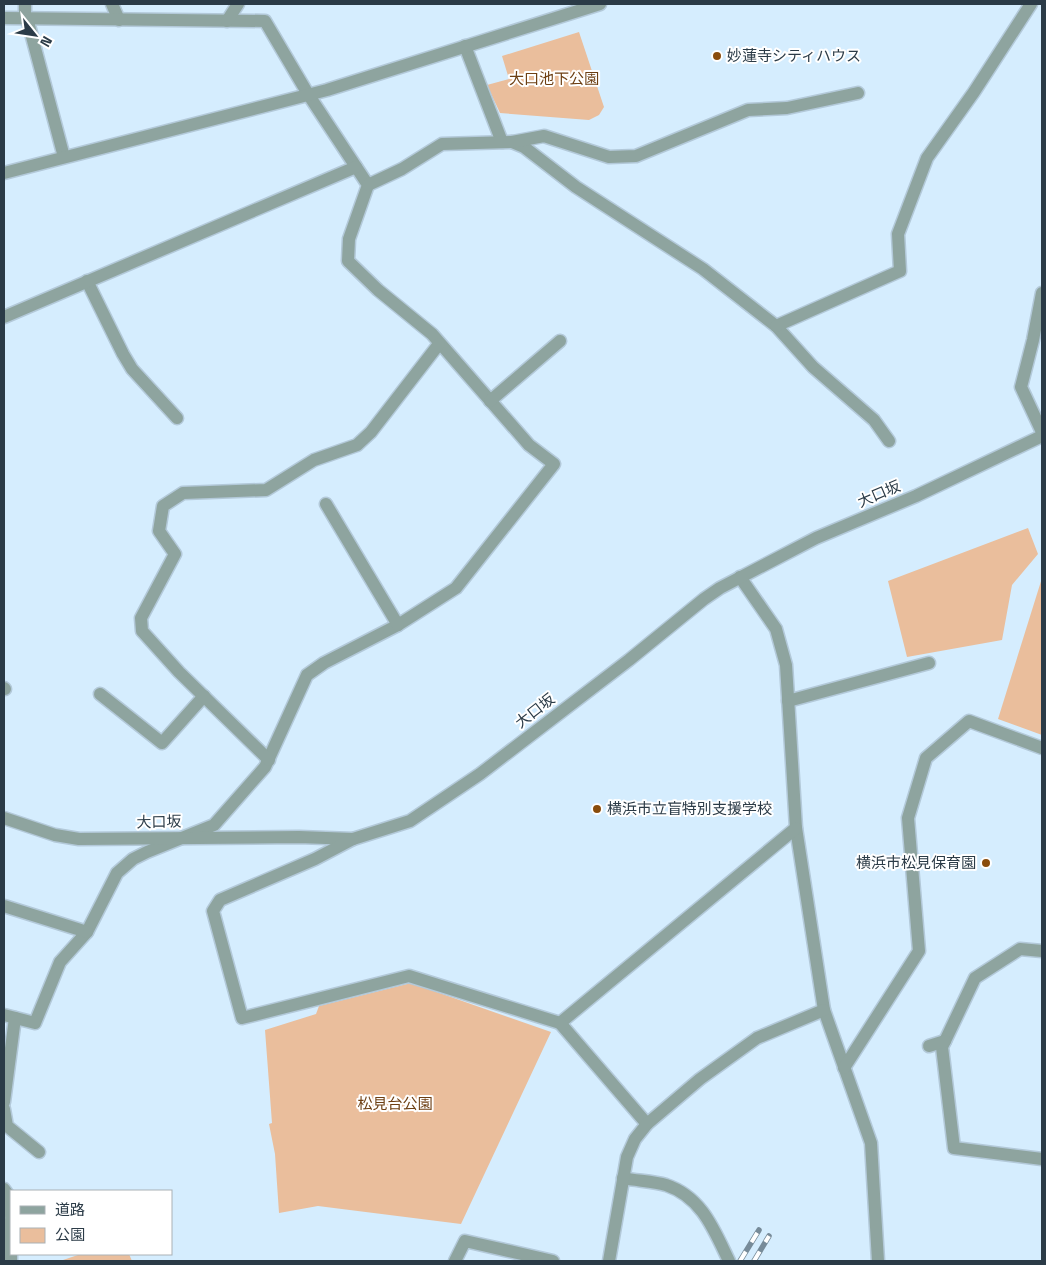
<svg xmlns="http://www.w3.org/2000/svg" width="1046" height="1265" font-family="'Space Grotesk','Noto Sans JP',sans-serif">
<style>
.green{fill:#eabe9c}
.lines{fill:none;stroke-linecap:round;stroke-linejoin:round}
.minor-casing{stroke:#b3c9d9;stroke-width:15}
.minor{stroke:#8ea49f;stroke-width:12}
.rail-casing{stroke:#778b99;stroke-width:5.5}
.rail{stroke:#fff;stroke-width:4;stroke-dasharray:11;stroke-linecap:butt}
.poi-dot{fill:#894c0c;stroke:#fff;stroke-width:2}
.labels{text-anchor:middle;stroke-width:4;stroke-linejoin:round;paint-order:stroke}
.poi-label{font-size:15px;fill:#2b3b47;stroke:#fff;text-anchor:start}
.park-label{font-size:15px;fill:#6d3f13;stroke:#fff}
.street-label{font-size:15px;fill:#2b3b47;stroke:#fff}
</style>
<rect width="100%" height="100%" fill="#d5edfe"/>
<g class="green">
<polygon points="579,32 604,107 599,115 589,120 500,113 487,85 509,79 502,56"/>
<polygon points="1028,528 1038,554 1012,585 1002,640 907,657 888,581"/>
<polygon points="1042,578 1042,735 998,719"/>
<polygon points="411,983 551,1032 461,1224 318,1206 279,1213 275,1154 269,1124 272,1123 265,1030 316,1014 319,1006"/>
<polygon points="81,1254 129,1254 132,1261 60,1261"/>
</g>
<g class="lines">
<g class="minor-casing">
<g id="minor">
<polyline points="25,4 25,18"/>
<polyline points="112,4 119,20"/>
<polyline points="4,18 265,21 308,94 368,185 349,239 348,261 378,290 432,334 529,445 554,464 456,588 398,625 324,663 307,675 265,767 214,825 147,852 133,859 117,873 87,932 60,962 35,1023 4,1015"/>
<polyline points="27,18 64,157"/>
<polyline points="227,21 238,4"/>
<polyline points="465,46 502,142"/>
<polyline points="512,142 524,147 576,187 703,269 776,326 813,367 874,420 889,441"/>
<polyline points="4,173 327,90 600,4"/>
<polyline points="368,185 402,169 442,144 512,142 544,136 609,157 636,156 748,110 787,108 858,93"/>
<polyline points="87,281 123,354 132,369 177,418"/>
<polyline points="1042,293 1033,340 1021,387 1042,432"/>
<polyline points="4,317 356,167"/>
<polyline points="776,326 900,271 898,234 927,158 974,92 1031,4"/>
<polyline points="490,401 560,341"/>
<polyline points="326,504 398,625"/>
<polyline points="740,577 776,629 786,665 796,828 824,1010 871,1143 878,1261"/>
<polyline points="4,688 5,689"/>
<polyline points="100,694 162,743 204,696"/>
<polyline points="788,701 929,663"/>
<polyline points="269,760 179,672 142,631 141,618 175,554 159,531 163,506 183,493 266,490 314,460 357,445 371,432 439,344"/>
<polyline points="4,818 55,835 79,839 299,837 353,839 410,821 480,774 629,660 704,599 720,588 816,538 916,496 1042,436"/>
<polyline points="353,839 315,859 220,900 213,911 242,1018 409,976 560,1023 796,828"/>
<polyline points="4,906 87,932"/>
<polyline points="1042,951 1020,949 975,978 945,1041 942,1047 954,1148 1042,1159"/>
<polyline points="560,1023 647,1124"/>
<polyline points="929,1046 945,1041"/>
<polyline points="844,1068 919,951 908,818 926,758 969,721 1042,748"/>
<polyline points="4,1102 15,1018"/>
<polyline points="4,1109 7,1126 39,1152"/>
<path d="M623,1178C637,1181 653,1181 666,1185C702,1197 714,1230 729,1261"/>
<polyline points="4,1189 9,1196 11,1216"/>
<polyline points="11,1261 11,1219"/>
<polyline points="455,1261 465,1241 553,1261"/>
<polyline points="609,1261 627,1157 635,1139 647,1124 700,1079 757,1038 824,1010"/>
</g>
</g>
<use href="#minor" class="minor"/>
<g class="rail-casing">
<g id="rail">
<polyline points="740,1261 759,1230"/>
<polyline points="754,1261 769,1236"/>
</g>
</g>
<use href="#rail" class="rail"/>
</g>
<g class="poi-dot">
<circle cx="717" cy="56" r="5"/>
<circle cx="597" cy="809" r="5"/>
<circle cx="986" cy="863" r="5"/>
</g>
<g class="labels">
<g class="poi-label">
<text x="727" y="61">妙蓮寺シティハウス</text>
<text x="607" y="814">横浜市立盲特別支援学校</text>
<text x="976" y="868" text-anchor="end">横浜市松見保育園</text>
</g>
<g class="park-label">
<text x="554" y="84">大口池下公園</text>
<text x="395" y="1109">松見台公園</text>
</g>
<g class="street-label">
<text transform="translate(879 494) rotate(-23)" y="5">大口坂</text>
<text transform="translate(535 711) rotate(-38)" y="5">大口坂</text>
<text transform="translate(159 822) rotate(-1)" y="5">大口坂</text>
</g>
</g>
<rect width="1046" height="1265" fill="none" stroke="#2b3b47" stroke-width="10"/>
<rect x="10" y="1190" width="162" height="65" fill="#ffffff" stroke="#aab1b5"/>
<rect x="20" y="1206" width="25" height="8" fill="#8ea49f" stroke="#aab1b5"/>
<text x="55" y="1215" font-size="15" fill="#2b3b47">道路</text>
<rect x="20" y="1228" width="25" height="15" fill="#eabe9c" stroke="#aab1b5"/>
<text x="55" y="1240" font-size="15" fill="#2b3b47">公園</text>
<g transform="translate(35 35) rotate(120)" stroke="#ffffff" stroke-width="4" paint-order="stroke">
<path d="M0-4L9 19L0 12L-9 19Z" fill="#2b3b47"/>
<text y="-8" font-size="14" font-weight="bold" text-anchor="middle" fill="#2b3b47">N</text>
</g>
</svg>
